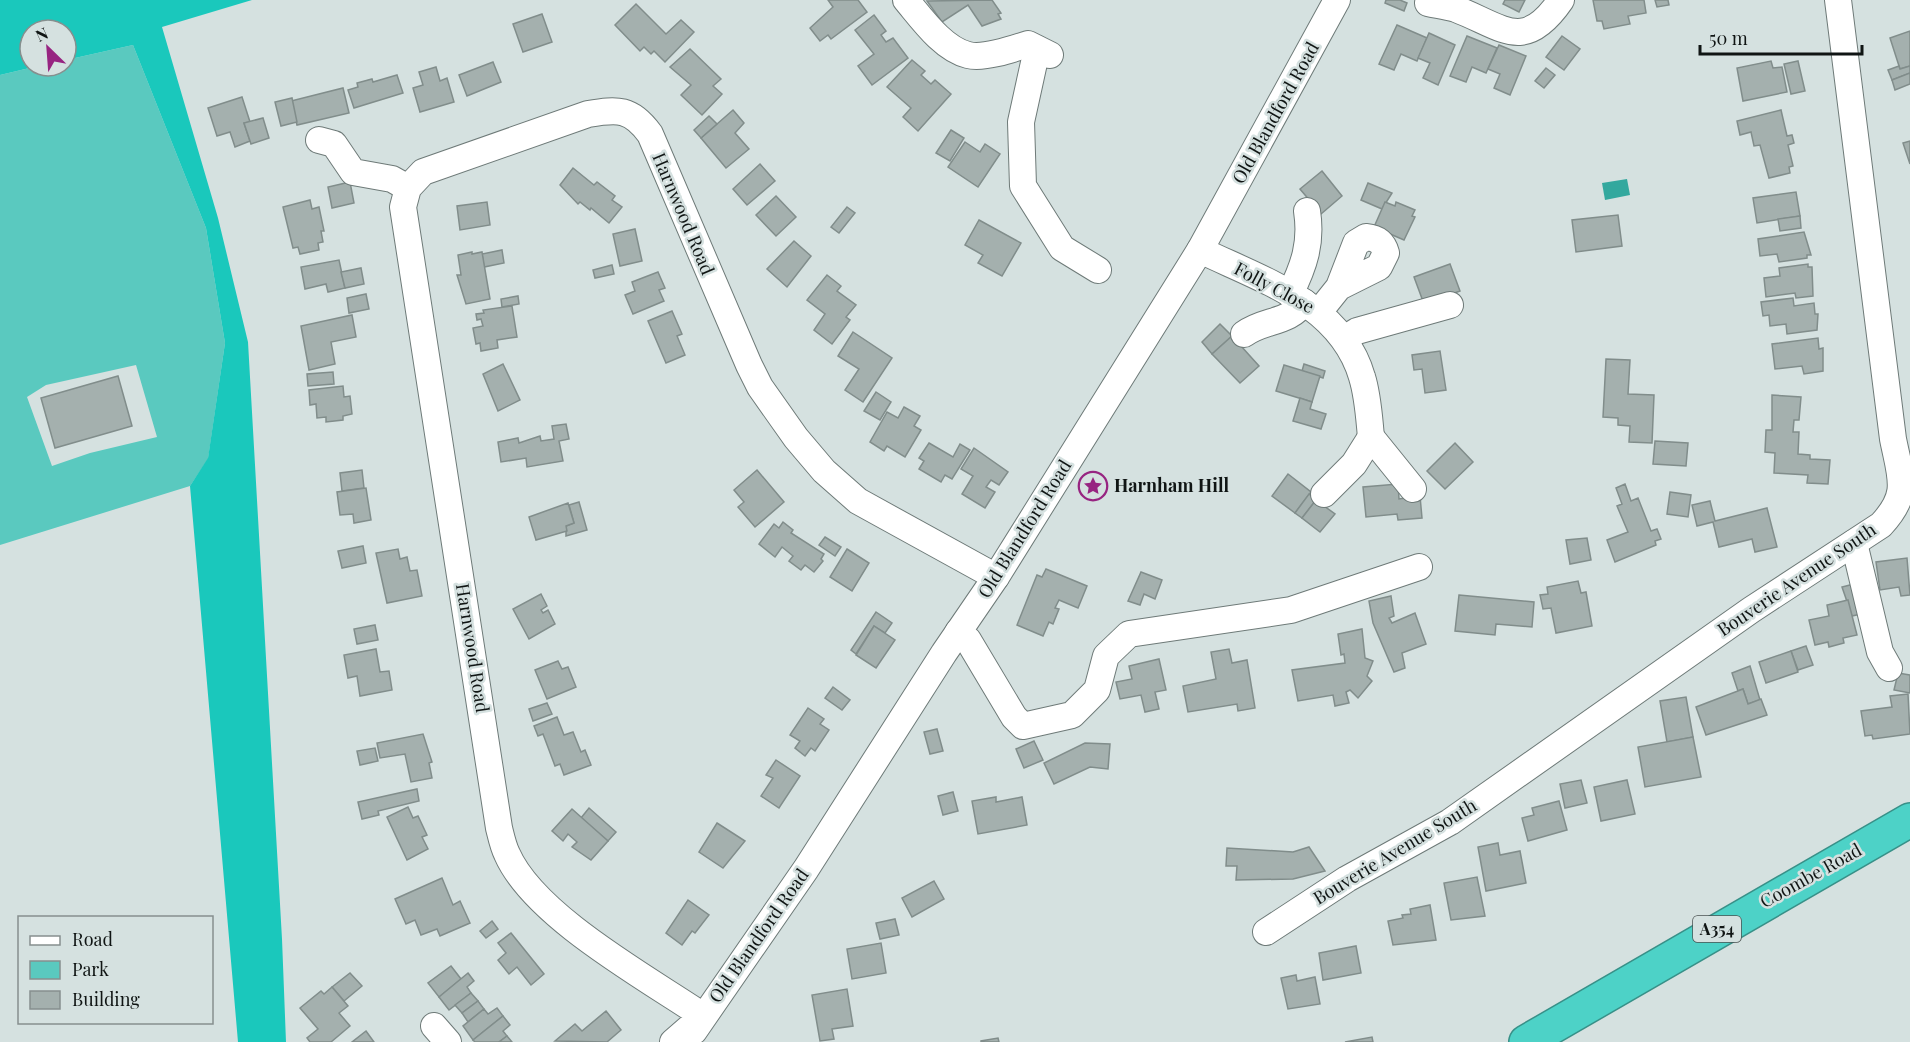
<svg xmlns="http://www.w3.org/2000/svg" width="1910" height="1042" font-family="'Playfair Display',serif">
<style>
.green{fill:#5ac9bf;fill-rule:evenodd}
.forest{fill:#1ac8bc}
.water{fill:#33a89e}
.building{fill:#a4b0ae;stroke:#818d8b;stroke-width:1.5}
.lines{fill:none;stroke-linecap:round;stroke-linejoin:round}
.minor-casing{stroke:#6e7a78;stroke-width:28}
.highway-casing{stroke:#389088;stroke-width:36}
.minor{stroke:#fff;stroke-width:26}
.highway{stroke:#4dd2c7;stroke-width:33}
.labels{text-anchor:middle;stroke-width:5;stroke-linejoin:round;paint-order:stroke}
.shield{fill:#d5e1e0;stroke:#4b5251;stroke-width:1.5}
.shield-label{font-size:16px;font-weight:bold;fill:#101514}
.street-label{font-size:18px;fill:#101514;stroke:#d5e1e0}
.poi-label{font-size:18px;font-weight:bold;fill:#101514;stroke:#d5e1e0;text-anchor:start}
</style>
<rect width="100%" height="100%" fill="#d5e1e0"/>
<path class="green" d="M133,45L206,228L225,343L208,459L190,486L0,545V75L38,66H66V60ZM136,365L157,437L90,453L52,466L27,397L46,385Z"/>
<polygon class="forest" points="0,0 252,0 162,27 218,218 248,342 282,939 286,1042 238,1042 190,486 208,458 225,343 206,228 133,45 66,60 66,30 30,30 30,66 38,66 0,75"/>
<polygon class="water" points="1627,179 1630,195 1605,200 1602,183"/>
<g class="building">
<polygon points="828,0 858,0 867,12 831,39 828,35 820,41 810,28 833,7"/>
<polygon points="992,0 1001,13 998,14 1001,19 982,26 968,5 942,22 927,1"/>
<polygon points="1386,0 1400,0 1407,3 1404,11 1385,3"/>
<polygon points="1505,0 1525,0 1519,12 1503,4"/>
<polygon points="1593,0 1644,0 1646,13 1628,16 1630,24 1604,29 1602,21 1597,21"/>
<polygon points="1655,0 1668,0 1669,5 1657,7"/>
<polygon points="636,4 666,34 681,20 694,32 665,62 654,51 651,54 644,47 640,51 615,25"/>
<polygon points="542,14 552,42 523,52 513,24"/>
<polygon points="874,15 886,31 881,35 886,42 893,38 908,58 872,85 858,66 874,54 855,30"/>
<polygon points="1397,25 1427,38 1417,61 1401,54 1394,70 1379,64"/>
<polygon points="1910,31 1910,66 1900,69 1890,38"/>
<polygon points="1429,33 1455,45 1438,85 1423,78 1430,63 1418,58"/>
<polygon points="1467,36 1497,48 1486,73 1472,67 1466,82 1450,76"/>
<polygon points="1562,36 1580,49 1564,70 1546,57"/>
<polygon points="1499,45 1526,56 1510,95 1494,88 1500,74 1488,69"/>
<polygon points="690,49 721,79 713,86 722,94 702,115 681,95 691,85 670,67"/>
<polygon points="912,60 925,71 921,75 931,84 935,80 951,94 918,131 903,117 911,108 887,87"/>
<polygon points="1771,61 1773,68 1782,67 1787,92 1743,101 1737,68"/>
<polygon points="1798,61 1805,91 1791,94 1784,64"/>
<polygon points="493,62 501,82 467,96 459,75"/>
<polygon points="1899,66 1900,69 1910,66 1910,73 1892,80 1888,70"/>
<polygon points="436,67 440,81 447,78 454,102 420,112 413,88 423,85 419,72"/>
<polygon points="1546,68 1555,75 1544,88 1535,81"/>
<polygon points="1910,73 1910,84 1895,90 1892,80"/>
<polygon points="397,75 403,93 354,108 348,90 358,87 357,83 372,79 373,82"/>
<polygon points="343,88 349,113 297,125 291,101"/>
<polygon points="242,97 250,122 244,123 250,141 235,147 230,132 217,136 208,108"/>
<polygon points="292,98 297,122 281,126 275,102"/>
<polygon points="733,110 744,123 735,133 749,149 726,168 701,138"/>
<polygon points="1781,110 1787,136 1792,135 1794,143 1788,145 1793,166 1789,167 1790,173 1769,178 1760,145 1754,146 1751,132 1740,135 1737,121"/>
<polygon points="709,116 717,124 701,138 694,130"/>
<polygon points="263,118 269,138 251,144 244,123"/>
<polygon points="951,130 964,138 950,161 936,153"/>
<polygon points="1910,141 1910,164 1903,143"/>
<polygon points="965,142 980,152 985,144 1000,154 978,187 948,167"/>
<polygon points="760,164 775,181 747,205 733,189"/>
<polygon points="573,168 594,185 597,182 615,196 612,200 622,207 609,223 591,208 590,210 580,202 578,204 560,185"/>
<polygon points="1322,171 1342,196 1321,214 1300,189"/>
<polygon points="350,182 354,203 332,208 328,187"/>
<polygon points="1368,183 1392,193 1382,209 1361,200"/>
<polygon points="1796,192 1800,216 1757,223 1753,198"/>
<polygon points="776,196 796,217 776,236 756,215"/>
<polygon points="310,200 312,209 319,207 324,231 321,231 323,242 318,243 319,250 300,254 298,247 293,248 283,207"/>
<polygon points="487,202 490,225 460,230 457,206"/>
<polygon points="1385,202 1395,206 1396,202 1415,210 1412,216 1415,217 1404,240 1374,227"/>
<polygon points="847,207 855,213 839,233 831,227"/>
<polygon points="1618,215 1622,246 1576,252 1572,220"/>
<polygon points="1800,216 1801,228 1780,231 1778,219"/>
<polygon points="979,220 1021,243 1002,276 978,263 983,255 965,245"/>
<polygon points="635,229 642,261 620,266 613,234"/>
<polygon points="1804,232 1811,255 1807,255 1807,258 1779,262 1777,254 1760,256 1758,239"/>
<polygon points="794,241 811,256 787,287 767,269"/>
<polygon points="502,250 504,263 484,267 482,254"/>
<polygon points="472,252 472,254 482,252 490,299 466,304 457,275 461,275 458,255"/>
<polygon points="339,260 345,288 328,292 326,284 305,289 301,267"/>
<polygon points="1450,264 1460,291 1424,304 1414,277"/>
<polygon points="1808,264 1808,267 1812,267 1813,296 1796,298 1795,293 1766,297 1764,278 1780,276 1779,268"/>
<polygon points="612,265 614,274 595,278 593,270"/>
<polygon points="361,268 364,284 345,288 341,272"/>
<polygon points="658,272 665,288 659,290 664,301 633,314 625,295 635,291 632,282"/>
<polygon points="827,275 841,286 837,291 856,305 846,317 850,320 832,344 814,330 825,314 807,300"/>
<polygon points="366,294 369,309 349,313 347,298"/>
<polygon points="518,296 519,304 502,307 501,299"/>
<polygon points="1793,298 1794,306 1814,303 1815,314 1818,314 1817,330 1787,334 1786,324 1770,326 1769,315 1763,316 1761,302"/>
<polygon points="512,306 517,337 497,340 498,348 481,351 480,343 476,344 473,328 483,326 481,319 477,320 476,314 484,313 483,310"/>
<polygon points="672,311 682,334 677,336 685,355 666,363 648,321"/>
<polygon points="352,315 356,337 331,342 335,364 309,370 301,326"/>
<polygon points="1220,324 1232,336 1212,354 1202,342"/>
<polygon points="853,332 892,358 863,402 845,390 859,369 838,356"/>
<polygon points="1232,336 1259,366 1240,383 1212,354"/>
<polygon points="1818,338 1819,349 1823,348 1823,371 1804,374 1802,366 1775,369 1772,344"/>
<polygon points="1440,351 1446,390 1425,393 1422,369 1414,370 1412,355"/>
<polygon points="1606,359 1630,360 1628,394 1654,395 1652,443 1629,442 1630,426 1618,425 1618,418 1603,417"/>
<polygon points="503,364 520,400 498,411 483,374"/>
<polygon points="1304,364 1325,371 1323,378 1302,371"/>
<polygon points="1284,365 1320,376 1312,402 1276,391"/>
<polygon points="333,372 334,384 308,386 307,374"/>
<polygon points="118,376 132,426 55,448 41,398"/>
<polygon points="343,386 344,397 350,396 352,414 343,416 343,420 326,422 326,417 317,418 316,404 310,405 309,390"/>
<polygon points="876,392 891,402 880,420 864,411"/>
<polygon points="1772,395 1801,397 1799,420 1794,420 1793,432 1799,432 1798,454 1810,455 1810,459 1830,460 1828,484 1807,483 1808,475 1774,473 1775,453 1765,452 1766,430 1772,430"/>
<polygon points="1300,398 1312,402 1310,409 1326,414 1321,429 1293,421"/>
<polygon points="904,407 920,416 914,426 921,430 905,457 887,446 884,451 870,442 887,412 898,418"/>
<polygon points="566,424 569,439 559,441 563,461 527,467 526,458 501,462 498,442 518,438 519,443 540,436 541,441 554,439 552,426"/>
<polygon points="1655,441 1688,443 1686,466 1653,464"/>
<polygon points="929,443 953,457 960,444 970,450 952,479 945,475 941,482 919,469 924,461 919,458"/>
<polygon points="1455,443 1473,462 1445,489 1427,471"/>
<polygon points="974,448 1008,472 999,485 991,480 986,487 995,492 985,508 962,494 973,476 961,469"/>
<polygon points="362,470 364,488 342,491 340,473"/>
<polygon points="757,470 784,502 755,527 738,507 744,502 734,490"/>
<polygon points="1288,474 1311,492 1295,513 1272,496"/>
<polygon points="1398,484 1399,499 1420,496 1422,518 1398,520 1397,514 1366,517 1363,487"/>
<polygon points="1625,484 1631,501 1638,498 1651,531 1657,529 1661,539 1655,541 1656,545 1615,562 1607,540 1628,532 1617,506 1622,504 1616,488"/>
<polygon points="366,488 371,520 354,523 353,514 340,515 337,492"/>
<polygon points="1670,492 1691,495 1688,517 1667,514"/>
<polygon points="1309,494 1316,500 1302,518 1295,513"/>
<polygon points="1316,500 1335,514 1320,532 1302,518"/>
<polygon points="1710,501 1715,521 1767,508 1777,547 1755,552 1752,539 1719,547 1713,522 1697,526 1692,505"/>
<polygon points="579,502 587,530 566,536 566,526 574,523 569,505"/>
<polygon points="568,503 574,523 566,526 567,531 536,540 529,517"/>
<polygon points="783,522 793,530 791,533 824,554 821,559 823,561 814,572 805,565 801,570 789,561 793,556 782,547 775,557 759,544 774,524 779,528"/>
<polygon points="825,537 841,547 835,556 819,545"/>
<polygon points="1587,538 1591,560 1570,564 1566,540"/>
<polygon points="363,546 366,563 342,568 338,551"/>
<polygon points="398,549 400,559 407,557 410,571 417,570 422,596 387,603 376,553"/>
<polygon points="847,549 869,563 852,591 830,577"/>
<polygon points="1907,558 1910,595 1901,596 1899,587 1880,590 1876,562"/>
<polygon points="1046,569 1087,586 1078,608 1059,600 1055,608 1059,609 1053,624 1049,622 1043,636 1017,625 1037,575 1042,577"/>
<polygon points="1141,572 1162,580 1155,599 1144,594 1140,605 1128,601"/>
<polygon points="1578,581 1581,593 1586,592 1592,626 1556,633 1551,608 1543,609 1540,595 1548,594 1547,587"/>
<polygon points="1854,584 1861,614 1852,616 1842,587"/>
<polygon points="541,594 547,606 541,610 543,613 548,610 555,624 529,639 513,609"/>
<polygon points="1459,595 1534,602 1532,627 1496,624 1495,635 1455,631"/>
<polygon points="1391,596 1394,616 1389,618 1392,623 1415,613 1426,644 1402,653 1405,668 1394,672 1373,623 1369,601"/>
<polygon points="1848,600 1857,635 1843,638 1844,643 1829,647 1828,642 1815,645 1809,620 1829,616 1827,605"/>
<polygon points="876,612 892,623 885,633 874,626 856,654 851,650"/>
<polygon points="375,625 378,640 357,644 354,629"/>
<polygon points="874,626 895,640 876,668 856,655"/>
<polygon points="1362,629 1365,658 1373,661 1367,676 1372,681 1358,698 1350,690 1346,692 1349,703 1335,706 1333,695 1298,701 1292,670 1345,663 1344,654 1341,655 1338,634"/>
<polygon points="1806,646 1813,665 1798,670 1791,651"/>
<polygon points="376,649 380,672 389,671 392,690 360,696 357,676 348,678 344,655"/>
<polygon points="1229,649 1232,663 1247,660 1255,708 1238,711 1237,704 1188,712 1183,686 1216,679 1211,652"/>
<polygon points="1791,651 1798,672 1766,683 1759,662"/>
<polygon points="1159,659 1166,690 1155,692 1159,709 1145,712 1141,695 1120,699 1116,682 1132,679 1129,666"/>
<polygon points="558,661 562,669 568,667 576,687 547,699 535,670"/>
<polygon points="1750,666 1760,700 1748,704 1743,689 1738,691 1732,673"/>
<polygon points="1898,673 1910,675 1910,693 1894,690"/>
<polygon points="833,687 850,700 842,710 825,698"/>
<polygon points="1743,689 1748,704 1761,699 1767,715 1706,735 1696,707"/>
<polygon points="1908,694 1910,734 1873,739 1872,735 1865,736 1861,711 1892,707 1890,696"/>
<polygon points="1686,697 1693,737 1667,742 1660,701"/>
<polygon points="547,703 552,714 533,721 529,709"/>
<polygon points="808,708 824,719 820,724 829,730 815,751 811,748 805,756 795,748 800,741 790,735"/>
<polygon points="557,717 564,735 573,732 581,752 585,750 591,765 564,775 560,764 555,766 543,734 538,736 534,726"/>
<polygon points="937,729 943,751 930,754 924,732"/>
<polygon points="423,734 432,762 429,763 432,778 411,782 405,754 380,758 377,743"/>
<polygon points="1693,737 1701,777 1645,787 1638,747"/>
<polygon points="1034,741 1043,760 1024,768 1016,749"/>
<polygon points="1085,743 1110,744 1108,769 1090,767 1054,784 1044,763"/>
<polygon points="375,748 378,761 360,765 357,751"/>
<polygon points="776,760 800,776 779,808 761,796 773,778 766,775"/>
<polygon points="1581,780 1587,803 1565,808 1560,784"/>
<polygon points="1627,780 1635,814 1601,821 1594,787"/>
<polygon points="417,789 419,801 378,811 379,815 362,819 358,802"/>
<polygon points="953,792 958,811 943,815 938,796"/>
<polygon points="996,797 996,802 1022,797 1027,825 978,834 972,801"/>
<polygon points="1559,801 1567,830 1528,841 1522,818 1534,815 1532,808"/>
<polygon points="408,807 413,818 418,816 427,835 422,837 428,849 407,860 387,817"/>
<polygon points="589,808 616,832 608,841 581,818"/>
<polygon points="572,809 608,841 591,860 572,847 577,842 568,834 563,841 552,831"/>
<polygon points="717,823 745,841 723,868 699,852"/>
<polygon points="1498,843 1500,855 1520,851 1526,883 1486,891 1478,847"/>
<polygon points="1309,847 1325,871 1293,879 1236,880 1237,866 1226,866 1227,848 1293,852"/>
<polygon points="1477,877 1485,916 1451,920 1444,883"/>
<polygon points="442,878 453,905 460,901 470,923 440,936 437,929 421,935 415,920 406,924 395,899"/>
<polygon points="934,881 944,899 912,917 902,898"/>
<polygon points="688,900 709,915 695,933 692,931 682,945 666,933"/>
<polygon points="1430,905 1436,940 1393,945 1388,921 1403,918 1402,915 1411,914 1410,909"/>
<polygon points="895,919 899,935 880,939 876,923"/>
<polygon points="492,921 498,929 486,938 480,931"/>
<polygon points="511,933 544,974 531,985 517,967 509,974 498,960 506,953 498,943"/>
<polygon points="881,943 886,973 852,979 847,949"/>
<polygon points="1356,946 1361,973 1323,980 1319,953"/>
<polygon points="451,966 461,979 439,997 428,983"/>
<polygon points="350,973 362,986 344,1001 332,987"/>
<polygon points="468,973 474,981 467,987 471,993 449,1010 439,997"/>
<polygon points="1296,975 1297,981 1315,977 1320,1004 1288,1009 1281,978"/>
<polygon points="332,987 348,1006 339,1013 350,1026 331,1042 310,1042 307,1038 318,1029 300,1008 321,991 324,994"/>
<polygon points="847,989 853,1026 832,1029 834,1039 820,1041 812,995"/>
<polygon points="471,993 478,1001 462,1013 455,1005"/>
<polygon points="478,1001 484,1009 468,1022 462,1013"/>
<polygon points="497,1008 503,1016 473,1040 463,1026 484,1009 488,1014"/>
<polygon points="606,1011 621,1030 607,1042 555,1041 575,1024 582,1031"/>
<polygon points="503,1016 510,1025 503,1031 507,1036 499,1042 475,1042 473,1040"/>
<polygon points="366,1031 374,1042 352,1042"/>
<polygon points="507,1036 512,1042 499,1042"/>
<polygon points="1372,1037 1373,1042 1345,1042"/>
<polygon points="998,1038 999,1042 981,1042 981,1041"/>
</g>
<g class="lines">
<g class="minor-casing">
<g id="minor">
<path d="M906,0C922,19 943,49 968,55C984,59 1013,49 1028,44L1050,55"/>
<path d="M1428,3C1437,5 1447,6 1456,9C1503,27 1524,54 1561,0"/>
<polyline points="1037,49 1021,122 1023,186 1062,248 1098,270"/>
<polyline points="319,140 334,144 353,172 392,179 408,188"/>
<path d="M1200,250C1262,280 1341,304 1362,377C1368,396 1369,417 1371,437"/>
<path d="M1290,294C1304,266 1312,243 1307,211"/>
<path d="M1319,312L1339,287L1356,243L1366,237C1377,238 1383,242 1386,253L1379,267L1339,287"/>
<path d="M1244,334C1264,319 1289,324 1304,302"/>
<polyline points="1344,339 1357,331 1450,305"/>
<polyline points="1371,437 1413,489"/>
<polyline points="1324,494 1354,464 1371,437"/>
<polyline points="1854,543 1880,652 1889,668"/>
<polyline points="958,632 968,640 1014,717 1023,726 1072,715 1097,690 1106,656 1129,634 1291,610 1419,567"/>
<path d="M1266,932L1347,879L1450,822L1751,610L1881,525C1910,494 1901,479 1893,439L1838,0"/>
<polyline points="434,1026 448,1042"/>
<polyline points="694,1031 806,869 944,653 996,577 1200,250 1337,0"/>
<path d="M673,1042L703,1016C647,978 534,916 507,854C503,846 501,836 499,828L403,207L408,188L423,172L588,114C618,109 631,108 650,134L749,365L760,387L796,438L824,471L858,501L996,577"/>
</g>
</g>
<g class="highway-casing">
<polyline id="highway" points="1526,1042 1910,820"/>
</g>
<use href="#minor" class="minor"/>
<use href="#highway" class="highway"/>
</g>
<defs>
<g id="sight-ring" transform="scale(1.5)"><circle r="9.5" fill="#d5e1e0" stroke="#972481" stroke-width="1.5"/><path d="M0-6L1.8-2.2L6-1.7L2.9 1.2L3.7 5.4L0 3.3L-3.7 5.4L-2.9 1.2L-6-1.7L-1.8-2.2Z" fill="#972481"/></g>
</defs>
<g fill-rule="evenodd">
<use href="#sight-ring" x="1093" y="486"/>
</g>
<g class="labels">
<rect class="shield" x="1693" y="916" width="48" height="26" rx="4.5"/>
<g class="shield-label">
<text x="1717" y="935">A354</text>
</g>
<g class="street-label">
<text transform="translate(1276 113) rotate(-61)" y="6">Old Blandford Road</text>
<text transform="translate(683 214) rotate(67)" y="6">Harnwood Road</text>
<text transform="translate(1274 288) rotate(28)" y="6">Folly Close</text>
<text transform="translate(1025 529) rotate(-58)" y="6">Old Blandford Road</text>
<text transform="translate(1797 580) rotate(-34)" y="6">Bouverie Avenue South</text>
<text transform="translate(472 648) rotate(81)" y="6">Harnwood Road</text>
<text transform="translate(1395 852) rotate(-31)" y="6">Bouverie Avenue South</text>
<text transform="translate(1811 876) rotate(-29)" y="6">Coombe Road</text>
<text transform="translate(759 936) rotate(-55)" y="6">Old Blandford Road</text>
</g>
<g class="poi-label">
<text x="1114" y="492">Harnham Hill</text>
</g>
</g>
<rect x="18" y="916" width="195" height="108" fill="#d5e1e0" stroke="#868f8e" stroke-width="1.5"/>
<rect x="30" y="936" width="30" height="9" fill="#ffffff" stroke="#868f8e" stroke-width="1.5"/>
<text x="72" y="946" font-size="18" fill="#101514">Road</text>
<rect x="30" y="961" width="30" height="18" fill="#5ac9bf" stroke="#868f8e" stroke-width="1.5"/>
<text x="72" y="976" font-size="18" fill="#101514">Park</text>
<rect x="30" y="991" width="30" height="18" fill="#a4b0ae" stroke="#868f8e" stroke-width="1.5"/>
<text x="72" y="1006" font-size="18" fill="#101514">Building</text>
<g transform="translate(48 48) rotate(335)"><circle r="28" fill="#d5e1e0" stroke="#868f8e" stroke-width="1.5"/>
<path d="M0-4.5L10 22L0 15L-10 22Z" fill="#972481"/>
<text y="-9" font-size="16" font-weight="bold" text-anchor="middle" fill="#101514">N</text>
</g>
<path d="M1700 45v9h162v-9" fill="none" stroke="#101514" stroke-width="3"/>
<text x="1709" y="45" font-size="18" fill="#101514" stroke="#d5e1e0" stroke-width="4.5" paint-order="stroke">50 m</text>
</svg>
